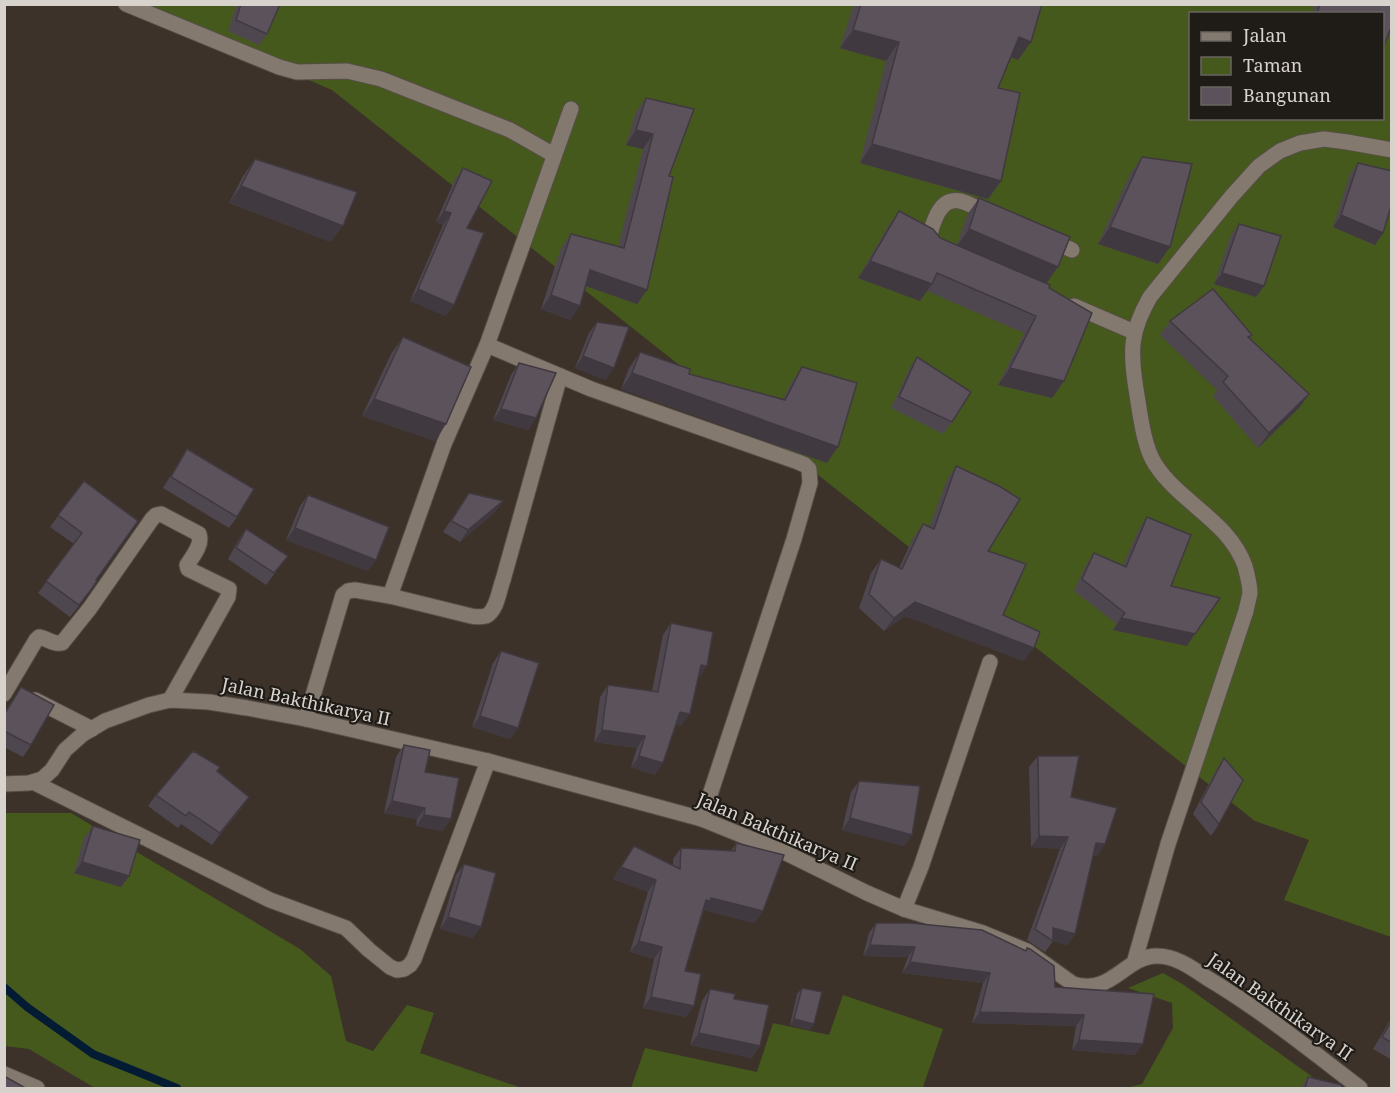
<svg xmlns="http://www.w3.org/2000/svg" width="1396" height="1093" font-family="'Noto Serif',serif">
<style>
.green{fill:#46591d;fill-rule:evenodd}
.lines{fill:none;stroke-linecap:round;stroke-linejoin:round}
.stream{stroke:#031b33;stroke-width:8}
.minor-casing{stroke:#554e46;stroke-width:17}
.minor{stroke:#84796f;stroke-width:15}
.wall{fill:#4f474f}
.shaded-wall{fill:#403940}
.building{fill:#5c525c;stroke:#403940;stroke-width:1.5}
.labels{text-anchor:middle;stroke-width:4.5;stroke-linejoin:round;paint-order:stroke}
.street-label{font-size:18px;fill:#d8d2cd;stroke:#1f1b17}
</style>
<rect width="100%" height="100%" fill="#3c322a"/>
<g class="green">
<path d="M135,5H1391V937L1284,900L1309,840L1255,821L332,90ZM1190,14H1382V118H1190Z"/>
<polygon points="5,813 71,813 300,949 331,976 346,1041 373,1051 407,1005 434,1013 420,1053 522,1088 95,1088 29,1049 5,1046"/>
<polygon points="1163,973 1184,985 1328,1088 1126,1088 1142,1084 1173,1028 1172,1003 1128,988"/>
<polygon points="843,995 943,1029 923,1087 929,1088 631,1088 645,1048 757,1072 773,1023 829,1035"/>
</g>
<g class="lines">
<polyline class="stream" points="4,987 27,1007 93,1054 177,1088"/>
<g class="minor-casing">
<g id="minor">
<polyline points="126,4 279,67 297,72 347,71 381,79 510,130 554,155"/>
<polyline points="1049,240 1072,250"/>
<path d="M933,246L929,242C929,233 932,227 935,219C948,187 968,204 991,215"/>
<polyline points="1074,306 1134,332"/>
<polyline points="487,345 591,389 798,462 805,465 809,469 810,483 794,539 702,819"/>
<polyline points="390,596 444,444 487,345 571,109"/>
<path d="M4,694L36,640L39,637C47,638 53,645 62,643L90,608L152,519L156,515L161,514L199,534C203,544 193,556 187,565L188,569L229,589L228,597L170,700"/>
<polyline points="35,700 92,729"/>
<path d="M306,719L343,595L348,591L355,590L390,596L471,616C475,617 481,617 486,616C497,611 499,590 503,580L560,376"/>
<polyline points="35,783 270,900 346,928 369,950 390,967 397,970 404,969 410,965 414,959 488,761"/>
<path d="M4,784L29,783L42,779L52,770L65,750L83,734L105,721L149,705L170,700L209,702L247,708L306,719L488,761L702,819L786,853L867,893L904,909L983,933L1027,951L1073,984C1112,996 1125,956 1157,956C1176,956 1192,968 1207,978C1261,1010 1310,1050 1360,1088"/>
<polyline points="904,909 921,867 990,662"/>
<path d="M1134,963L1168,844L1246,611C1247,605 1249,599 1250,593C1250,585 1247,574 1245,566C1229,521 1180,503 1155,464C1143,445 1140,412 1136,389C1130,351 1130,332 1150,297L1231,197L1259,166L1280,151L1300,143L1324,139L1347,142L1392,150"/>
<polyline points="4,1074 37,1088"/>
</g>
</g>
<use href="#minor" class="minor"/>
</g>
<g class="wall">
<polygon points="237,4 280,4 267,34 259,45 228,31"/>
<polygon points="854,4 1042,4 1018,60 1011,57 998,88 1001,181 988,199 860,163 886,61 840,48"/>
<polygon points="1315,4 1392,4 1392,25 1383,49 1383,14 1312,14"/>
<polygon points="646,98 669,176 647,290 637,304 585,286 570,320 541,309 561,248 571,234 618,247 643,149 626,145 636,112"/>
<polygon points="1142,157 1170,247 1158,264 1098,244 1130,174"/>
<polygon points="255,159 331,242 229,203 243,176"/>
<polygon points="1358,163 1383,233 1375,245 1333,227 1350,174"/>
<polygon points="463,168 467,228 446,316 410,301 443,225 436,222 455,179"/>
<polygon points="979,198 1049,288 1064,381 1052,398 998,385 1024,333 927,291 920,301 858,278 887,228 899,211 940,238 957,245 967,215"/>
<polygon points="1239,224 1264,286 1256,297 1214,284 1231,235"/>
<polygon points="1170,321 1252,335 1250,339 1309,394 1299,408 1258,448 1213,396 1217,390 1160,335"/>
<polygon points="597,322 606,380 575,368 589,333"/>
<polygon points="403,337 435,441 362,416 391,354"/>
<polygon points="640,352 689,374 783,399 791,383 802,367 827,463 621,389 629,368"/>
<polygon points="917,357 952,422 943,434 891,408 909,369"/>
<polygon points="519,363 536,418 528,430 493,420 511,375"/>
<polygon points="187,449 237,517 229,528 163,488"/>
<polygon points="956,466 988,551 1003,615 1024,661 905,616 884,631 859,608 871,573 881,559 899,568 913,538 923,524 929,527 947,480"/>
<polygon points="84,481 96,580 82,602 70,617 38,593 74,544 50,527"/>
<polygon points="308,495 368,571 286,540 300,506"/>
<polygon points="503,501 495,512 460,542 443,532 461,505"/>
<polygon points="1147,517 1171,586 1187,646 1113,630 1117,624 1074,591 1086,565 1094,553 1123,565 1139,529"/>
<polygon points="246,529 288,556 266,585 228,559 238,541"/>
<polygon points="671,623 698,678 681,726 676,724 655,775 631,767 637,748 594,742 600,697 608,685 652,691 663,635"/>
<polygon points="501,651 518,728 510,739 472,727 493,663"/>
<polygon points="21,687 31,745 23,757 4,747 4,713"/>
<polygon points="404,745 425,772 443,831 416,826 417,819 384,813 396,757"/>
<polygon points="1038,756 1071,797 1097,856 1093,855 1075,934 1067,945 1053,941 1045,952 1027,940 1060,849 1031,847 1029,767"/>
<polygon points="1224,758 1219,824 1211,836 1193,814 1216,770"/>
<polygon points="217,771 241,809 212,845 181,824 178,828 148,806 156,795"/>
<polygon points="859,781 904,846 842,830 851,792"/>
<polygon points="93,826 129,876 121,887 74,873 84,838"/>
<polygon points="736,843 763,911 754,923 704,910 685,971 686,1017 643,1008 654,959 630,952 648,892 613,879 634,846 673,865 673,859 681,848 731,851"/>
<polygon points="464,864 473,938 440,929 456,875"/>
<polygon points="876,923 1025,951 1027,948 1055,987 1135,1055 1072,1050 1076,1026 972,1023 983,983 902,973 908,957 863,956 869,933"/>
<polygon points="802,988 814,1024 810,1030 790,1025 797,994"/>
<polygon points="710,989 734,999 760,1046 752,1058 690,1045 702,1001"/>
<polygon points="1392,1017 1392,1060 1373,1049"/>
<polygon points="1308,1077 1341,1089 1299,1089"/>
</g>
<g class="shaded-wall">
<polygon points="853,30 899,42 886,61 840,48"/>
<polygon points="1019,37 1031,42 1018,60 1006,55"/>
<polygon points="636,130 653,134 643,149 626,145"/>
<polygon points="872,144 1001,181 988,199 860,163"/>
<polygon points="241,186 343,226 331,242 229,203"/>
<polygon points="444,211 451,213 443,225 436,222"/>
<polygon points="1341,215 1383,233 1375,245 1333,227"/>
<polygon points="1110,227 1170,247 1158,264 1098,244"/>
<polygon points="969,229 1058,267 1046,284 957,246"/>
<polygon points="870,261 932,284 920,301 858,278"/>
<polygon points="590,270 647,290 637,304 580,284"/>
<polygon points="1222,273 1264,286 1256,297 1214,284"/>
<polygon points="418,289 454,305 446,316 410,301"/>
<polygon points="551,295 580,306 570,320 541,309"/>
<polygon points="583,356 614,368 606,380 575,368"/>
<polygon points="1010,368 1064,381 1052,398 998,385"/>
<polygon points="632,373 838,447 827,463 621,389"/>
<polygon points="1309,394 1299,408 1258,448 1269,433"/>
<polygon points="374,399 446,424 435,441 362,416"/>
<polygon points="501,409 536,418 528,430 493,420"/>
<polygon points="503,501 495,512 460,542 468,530"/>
<polygon points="295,528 376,560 368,571 286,540"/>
<polygon points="915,602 1034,648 1024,661 905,616 884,631 894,618"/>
<polygon points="1121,618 1195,634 1187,646 1113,630"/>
<polygon points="701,665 707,666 699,678"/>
<polygon points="680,712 690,714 681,726 672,723"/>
<polygon points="480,716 518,728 510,739 472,727"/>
<polygon points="602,730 645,736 637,748 594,742"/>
<polygon points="639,756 663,763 655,775 631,767"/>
<polygon points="249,797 241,809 212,845 220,833"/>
<polygon points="392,801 425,808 417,819 384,813"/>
<polygon points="424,815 451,819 443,831 416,826"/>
<polygon points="850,818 912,835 904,846 842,830"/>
<polygon points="1039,836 1068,837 1060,849 1031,847"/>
<polygon points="1096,843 1105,844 1097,856 1088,854"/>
<polygon points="82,862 129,876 121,887 74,873"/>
<polygon points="621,867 656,880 648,892 613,879"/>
<polygon points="711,898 763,911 754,923 704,910 702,913 706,900"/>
<polygon points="448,917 481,927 473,938 440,929"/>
<polygon points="1053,928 1075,934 1067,945 1053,941"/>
<polygon points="639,941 662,947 654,959 630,952"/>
<polygon points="870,945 915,947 908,957 863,956"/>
<polygon points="910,962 990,973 983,983 902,973"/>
<polygon points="651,997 694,1006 686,1017 643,1008"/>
<polygon points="980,1012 1084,1015 1076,1026 972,1023"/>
<polygon points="794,1019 814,1024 810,1030 790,1025"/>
<polygon points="699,1033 760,1046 752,1058 690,1045"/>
<polygon points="1079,1040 1143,1044 1135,1055 1072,1050"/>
</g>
<g class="building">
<polygon points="241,4 280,4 267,34 236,20"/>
<polygon points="861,4 1042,4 1031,42 1019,37 998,88 1020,93 1001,181 872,144 899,42 853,30"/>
<polygon points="1320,4 1392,4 1392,25 1383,48 1383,14 1317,14"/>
<polygon points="646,98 694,109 669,176 673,177 647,290 590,270 580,306 551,295 571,234 624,248 653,134 636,130"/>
<polygon points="1142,157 1192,164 1170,247 1110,227"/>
<polygon points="255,159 357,192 343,226 241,186"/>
<polygon points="1358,163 1392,171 1392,203 1383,233 1341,215"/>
<polygon points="463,168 492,181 467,228 484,233 454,305 418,289 451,213 444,211"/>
<polygon points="979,198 1070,237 1058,267 969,229"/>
<polygon points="899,211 933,229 940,238 1050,285 1049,288 1092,313 1064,381 1010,368 1036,316 937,273 932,284 870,261"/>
<polygon points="1239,224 1281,236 1264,286 1222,273"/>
<polygon points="1213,289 1252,335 1248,337 1309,394 1269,433 1223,382 1228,376 1170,321"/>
<polygon points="597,322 629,327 614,368 583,356"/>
<polygon points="403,337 471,367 446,424 374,399"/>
<polygon points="640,352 690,369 689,374 785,400 802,367 857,383 838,447 632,373"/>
<polygon points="917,357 971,392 952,422 899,397"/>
<polygon points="519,363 556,373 536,418 501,409"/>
<polygon points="187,449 254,489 237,517 171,477"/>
<polygon points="956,466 999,486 1020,499 988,551 1026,564 1003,615 1040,632 1034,648 915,602 894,618 869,594 881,559 902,569 923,524 934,529"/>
<polygon points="84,481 138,521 96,580 97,581 90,591 79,605 46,581 82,533 58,515"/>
<polygon points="469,493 503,501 468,530 451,521"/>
<polygon points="308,495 389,527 376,560 295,528"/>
<polygon points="1147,517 1191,535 1171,586 1220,598 1195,634 1121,618 1125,613 1082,579 1094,553 1126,567"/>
<polygon points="246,529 288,556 274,573 236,548"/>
<polygon points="671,623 713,632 707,666 701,665 690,714 680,712 663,763 639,756 645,736 602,730 608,685 658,692"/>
<polygon points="501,651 539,663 518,728 480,716"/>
<polygon points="21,687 54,705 31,745 4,731 4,715"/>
<polygon points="404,745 430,750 425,772 459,778 451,819 424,815 425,808 392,801"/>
<polygon points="193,751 220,767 217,771 249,797 220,833 189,812 186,816 156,795"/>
<polygon points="1038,756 1079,756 1071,797 1117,808 1105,844 1096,843 1075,934 1053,928 1053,941 1035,929 1068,837 1039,836"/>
<polygon points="1224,758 1243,780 1219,824 1201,802"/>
<polygon points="859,781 920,786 912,835 850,818"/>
<polygon points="93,826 140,840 129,876 82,862"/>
<polygon points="736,843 784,855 763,911 711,898 710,901 706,900 685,971 701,974 694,1006 651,997 662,947 639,941 656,880 621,867 634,846 680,869 681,848 735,851"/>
<polygon points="464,864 496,873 481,927 448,917"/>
<polygon points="876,923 910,923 982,930 1026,951 1027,948 1030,949 1054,966 1055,987 1154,994 1143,1044 1079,1040 1084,1015 980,1012 990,973 910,962 915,947 870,945"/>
<polygon points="802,988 822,992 814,1024 794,1019"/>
<polygon points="710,989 735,994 734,999 769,1005 760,1046 699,1033"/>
<polygon points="1392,1020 1392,1043 1382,1037"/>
<polygon points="4,1076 27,1089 4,1089"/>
<polygon points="1308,1077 1342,1085 1341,1089 1305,1089"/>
</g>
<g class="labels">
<g class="street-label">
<text transform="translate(306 702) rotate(12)" y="6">Jalan Bakthikarya II</text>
<text transform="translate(777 832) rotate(23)" y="6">Jalan Bakthikarya II</text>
<text transform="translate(1280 1007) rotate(35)" y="6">Jalan Bakthikarya II</text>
</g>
</g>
<rect width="1396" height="1093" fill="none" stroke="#d8d2cd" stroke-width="12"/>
<rect x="1189" y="12" width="195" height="108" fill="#1f1b17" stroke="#696460" stroke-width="1.5"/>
<rect x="1201" y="32" width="30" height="9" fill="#84796f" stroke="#696460" stroke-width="1.5"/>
<text x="1243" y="42" font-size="18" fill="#d8d2cd">Jalan</text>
<rect x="1201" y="57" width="30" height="18" fill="#46591d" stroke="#696460" stroke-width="1.5"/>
<text x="1243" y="72" font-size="18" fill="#d8d2cd">Taman</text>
<rect x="1201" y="87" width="30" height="18" fill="#5c525c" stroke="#696460" stroke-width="1.5"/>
<text x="1243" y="102" font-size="18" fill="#d8d2cd">Bangunan</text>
</svg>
